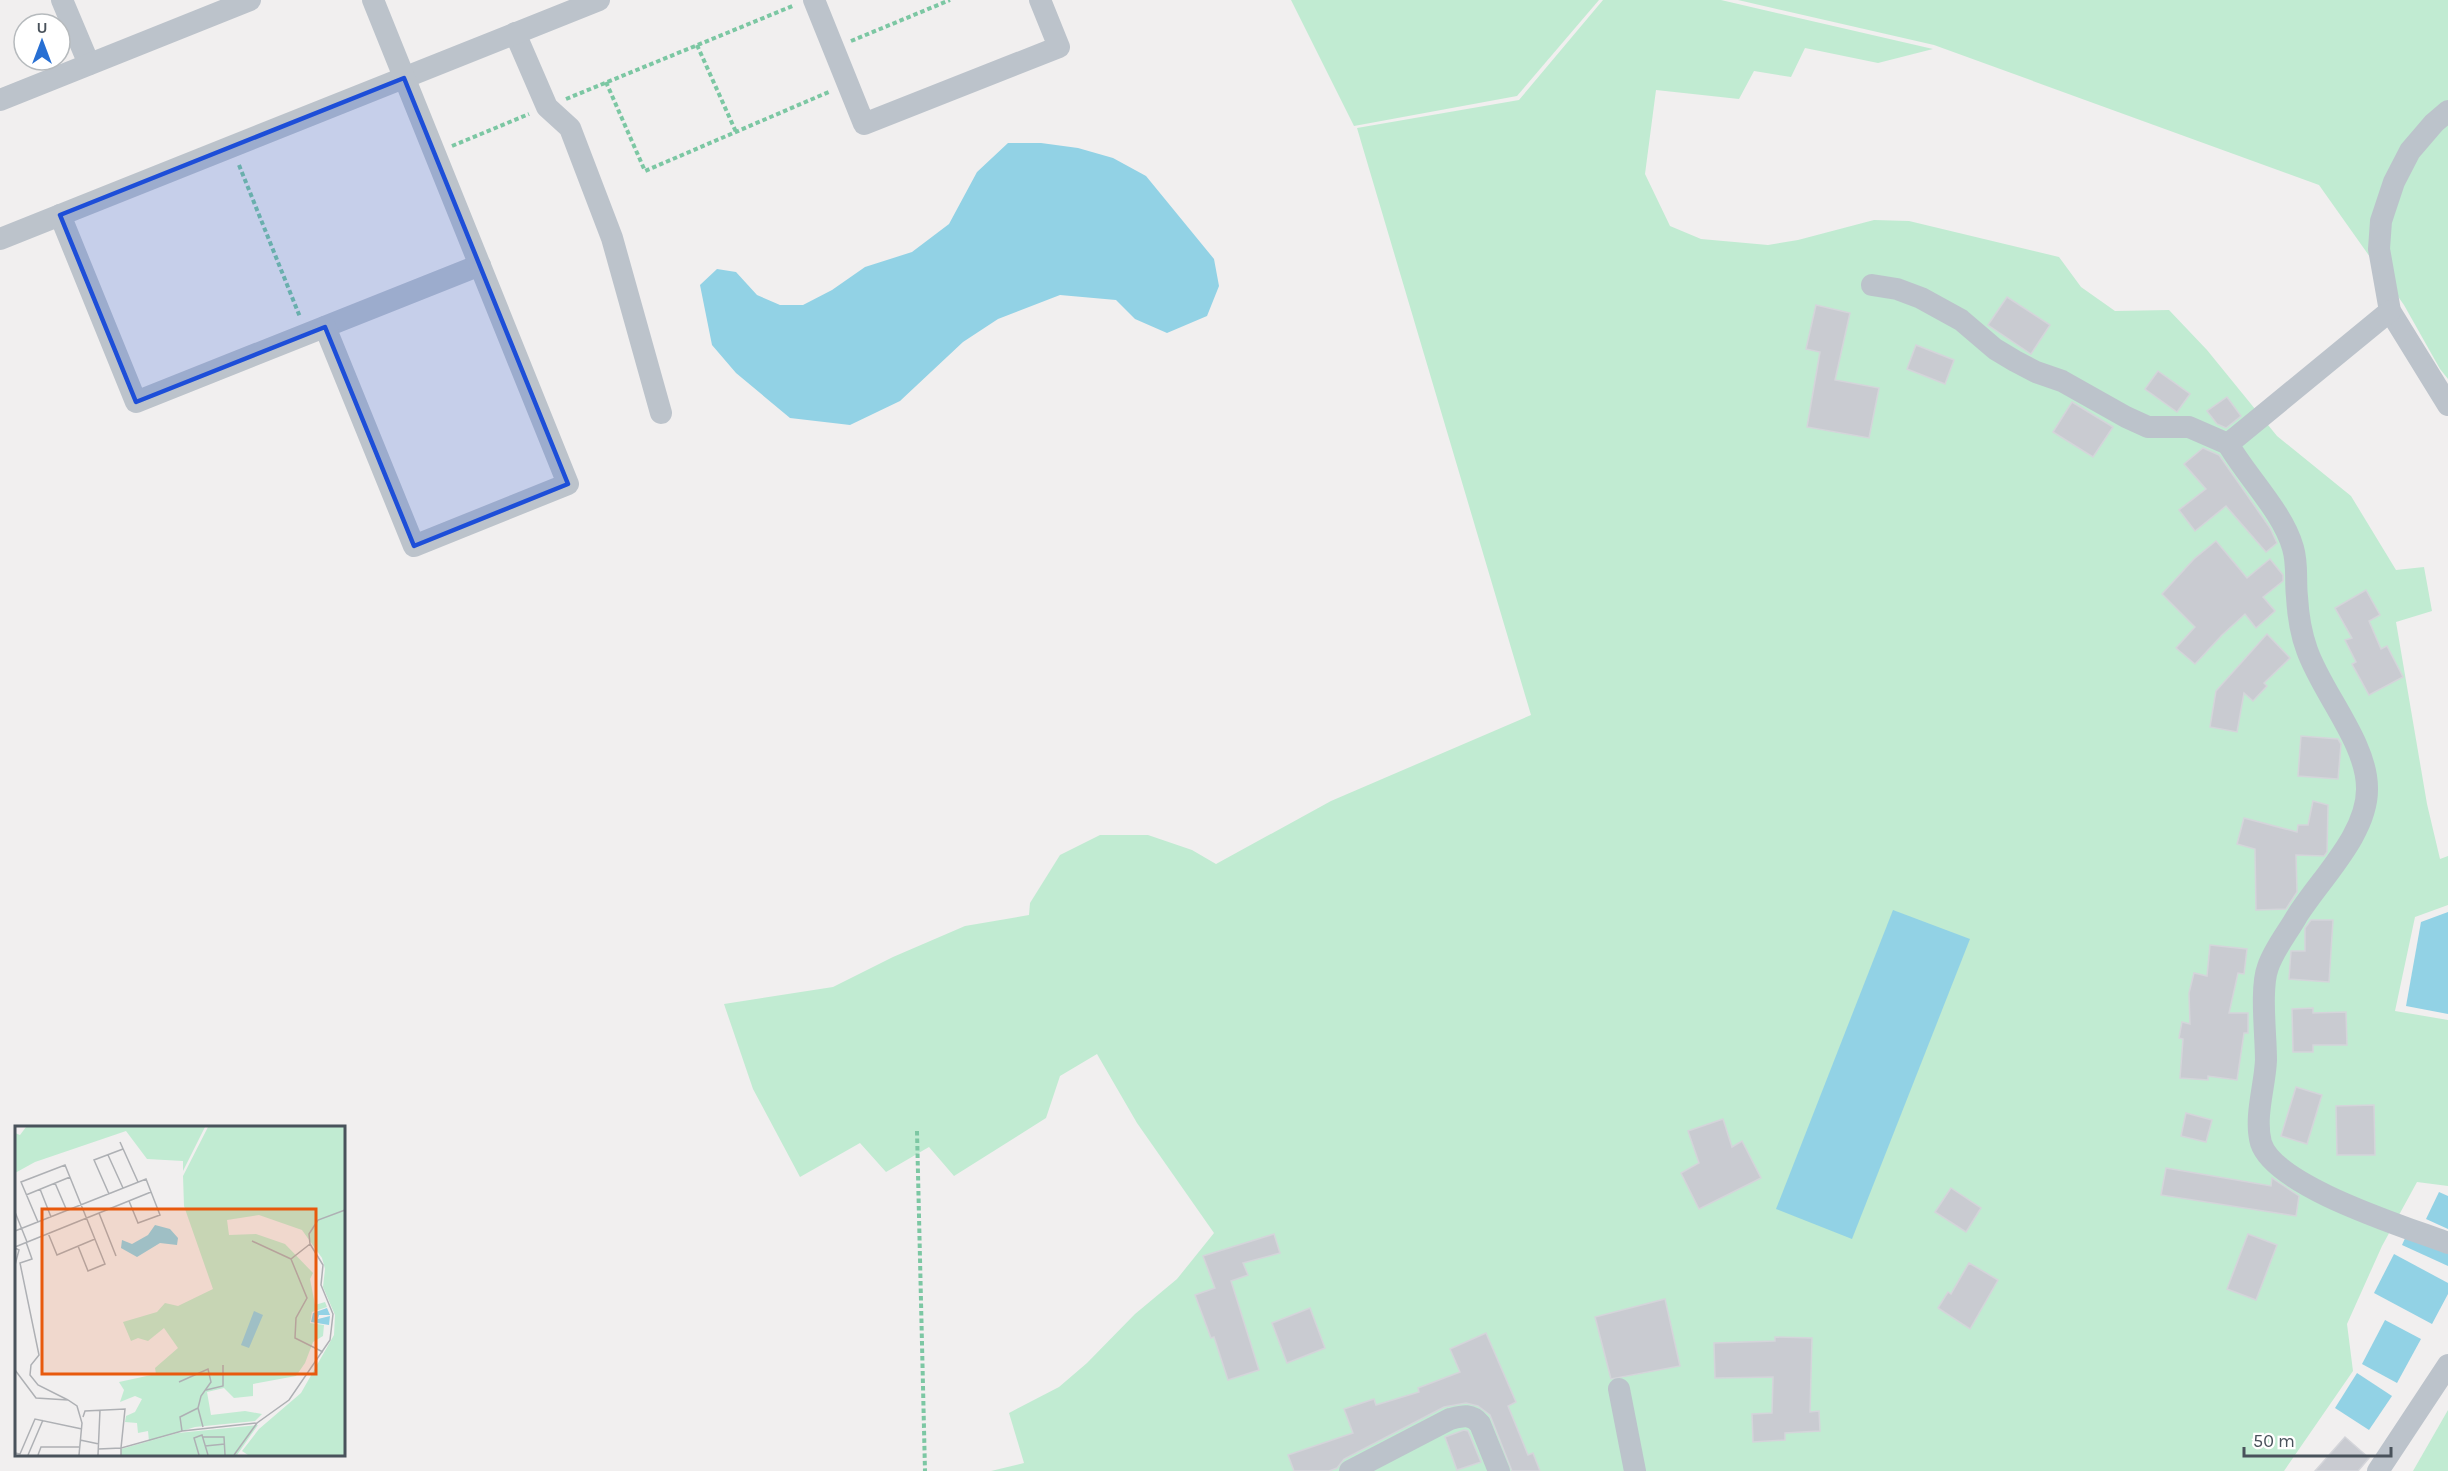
<svg xmlns="http://www.w3.org/2000/svg" width="2448" height="1471" font-family="Karla,sans-serif">
<style>
.green{fill:#c1ebd2}
.water{fill:#92d2e5}
.building{fill:#c9cbd1;stroke:#d4d5da;stroke-width:1.5}
.lines{fill:none;stroke-linecap:round;stroke-linejoin:round}
.path{stroke:#7cc7a3;stroke-width:4;stroke-dasharray:4.5 3;stroke-linecap:butt}
.street{stroke:#bcc3cb;stroke-width:22}
.marked{fill:#1d4ed8;fill-opacity:0.2;stroke:#1d4ed8;stroke-width:4.5;stroke-linejoin:round}
.inset-road{fill:none;stroke:#aeb0b4;stroke-width:1.5}
.view{fill:#e8590c;fill-opacity:0.15;stroke:#e8590c;stroke-width:3}
.inset-edge{fill:none;stroke:#49525b;stroke-width:3}
</style>
<rect width="100%" height="100%" fill="#f1efef"/>
<g class="green">
<polygon points="1291,0 1599,0 1517,96 1354,126"/>
<polygon points="1603,0 1721,0 1933,49 1878,63 1805,48 1791,77 1754,71 1739,99 1656,90 1645,174 1670,226 1701,239 1768,245 1798,240 1874,220 1909,221 2059,257 2081,287 2115,311 2169,310 2207,350 2277,436 2351,496 2396,570 2424,567 2432,611 2396,622 2427,804 2440,859 2448,856 2448,905 2415,917 2395,1011 2448,1020 2448,1186 2417,1182 2382,1246 2347,1324 2353,1371 2284,1471 991,1471 1024,1463 1009,1413 1059,1387 1087,1363 1135,1314 1177,1279 1214,1233 1137,1123 1097,1054 1060,1076 1046,1118 954,1176 929,1147 886,1172 860,1143 800,1177 753,1089 724,1004 833,987 893,957 965,926 1029,915 1030,903 1060,855 1100,835 1148,835 1192,850 1216,864 1331,801 1531,715 1357,128 1519,100"/>
<polygon points="1738,0 2448,0 2448,379 2440,369 2404,305 2319,185 1934,45"/>
<polygon points="2448,1410 2448,1471 2413,1471"/>
</g>
<g class="water">
<polygon points="1008,143 1041,143 1078,148 1113,158 1146,176 1214,259 1219,286 1207,316 1167,333 1135,319 1116,300 1060,295 998,319 963,342 900,401 850,425 790,418 736,373 712,345 700,285 717,269 736,272 757,295 780,305 803,305 832,290 865,267 912,252 949,224 977,172"/>
<polygon points="1893,910 1970,939 1852,1239 1776,1209"/>
<polygon points="2448,912 2448,1014 2406,1006 2421,922"/>
<polygon points="2439,1192 2448,1196 2448,1229 2426,1219"/>
<polygon points="2407,1234 2448,1252 2448,1266 2402,1245"/>
<polygon points="2394,1254 2448,1283 2448,1294 2432,1324 2374,1293"/>
<polygon points="2385,1320 2421,1339 2397,1383 2362,1364"/>
<polygon points="2357,1373 2392,1396 2369,1430 2335,1408"/>
</g>
<g class="building">
<polygon points="2007,297 2050,325 2031,354 1988,325"/>
<polygon points="1816,305 1850,313 1835,380 1879,388 1869,438 1807,427 1820,352 1806,349"/>
<polygon points="1916,345 1954,360 1945,384 1907,369"/>
<polygon points="2158,371 2190,394 2177,412 2145,389"/>
<polygon points="2227,397 2241,416 2226,428 2217,424 2207,411"/>
<polygon points="2072,402 2113,427 2093,457 2053,432"/>
<polygon points="2203,448 2219,455 2270,528 2277,543 2266,552 2226,506 2195,531 2179,510 2206,489 2184,464"/>
<polygon points="2216,541 2247,578 2270,559 2283,575 2283,581 2263,597 2275,611 2256,628 2245,614 2222,635 2195,664 2176,648 2195,627 2162,594 2194,559"/>
<polygon points="2366,590 2380,615 2369,621 2381,649 2387,646 2403,677 2369,695 2352,664 2356,662 2345,640 2352,638 2335,608"/>
<polygon points="2267,634 2290,658 2264,683 2267,686 2253,701 2244,693 2237,732 2210,727 2216,691"/>
<polygon points="2301,736 2338,739 2341,744 2338,779 2298,776"/>
<polygon points="2313,801 2328,805 2327,852 2324,856 2296,855 2297,892 2286,909 2256,910 2255,849 2237,844 2244,818 2297,832 2298,825 2308,825"/>
<polygon points="2311,920 2333,920 2329,982 2289,979 2291,951 2305,951 2305,928"/>
<polygon points="2210,945 2247,949 2244,974 2238,973 2229,1013 2248,1013 2248,1033 2244,1033 2237,1080 2208,1076 2208,1080 2180,1078 2183,1039 2179,1038 2182,1022 2190,1024 2189,993 2194,973 2207,976"/>
<polygon points="2313,1008 2313,1013 2346,1012 2347,1045 2313,1045 2313,1052 2293,1052 2292,1009"/>
<polygon points="2296,1087 2322,1095 2307,1144 2281,1136"/>
<polygon points="2374,1105 2375,1155 2337,1155 2336,1106"/>
<polygon points="2186,1113 2212,1120 2206,1142 2181,1136"/>
<polygon points="1723,1119 1732,1147 1742,1141 1761,1178 1699,1209 1681,1173 1699,1163 1688,1131"/>
<polygon points="2166,1168 2271,1186 2272,1178 2299,1196 2296,1216 2161,1195"/>
<polygon points="1951,1188 1981,1208 1966,1232 1935,1212"/>
<polygon points="1274,1234 1280,1253 1243,1263 1248,1275 1231,1281 1259,1370 1228,1380 1214,1337 1211,1338 1195,1295 1215,1288 1203,1256"/>
<polygon points="2248,1234 2277,1245 2256,1300 2227,1289"/>
<polygon points="1969,1263 1998,1280 1970,1329 1938,1308 1948,1292 1951,1294"/>
<polygon points="1665,1299 1680,1366 1611,1379 1595,1317"/>
<polygon points="1310,1308 1325,1348 1287,1363 1272,1323"/>
<polygon points="1486,1333 1516,1402 1508,1406 1528,1455 1533,1453 1540,1471 1512,1471 1490,1415 1478,1406 1466,1403 1444,1407 1344,1459 1337,1468 1329,1471 1294,1471 1288,1455 1353,1433 1344,1409 1374,1399 1376,1405 1419,1392 1418,1388 1460,1372 1450,1349"/>
<polygon points="1775,1337 1812,1338 1810,1412 1819,1411 1820,1431 1785,1433 1785,1440 1753,1442 1752,1414 1772,1413 1773,1377 1715,1378 1714,1343 1775,1341"/>
<polygon points="1464,1430 1468,1431 1481,1462 1457,1470 1445,1437"/>
<polygon points="2345,1437 2369,1458 2358,1471 2315,1471"/>
</g>
<g class="lines">
<g class="path">
<polyline points="851,41 950,0"/>
<polyline points="697,45 736,132"/>
<polyline points="606,82 645,171 831,91"/>
<polyline points="566,99 795,5"/>
<polyline points="452,146 529,114"/>
<polyline points="239,165 300,317"/>
<polyline points="917,1131 925,1471"/>
</g>
<g class="street">
<polyline points="62,0 89,64"/>
<polyline points="814,0 864,124 1059,47 1040,0"/>
<polyline points="515,33 547,107 570,128 612,238 661,413"/>
<polyline points="0,100 250,0"/>
<polyline points="2448,111 2434,123 2410,151 2394,182 2381,221 2379,249 2390,311 2448,405"/>
<polyline points="60,215 136,402 480,265"/>
<polyline points="0,239 599,0"/>
<polyline points="1872,285 1897,289 1921,298 1961,320 1995,349 2015,361 2036,372 2062,381 2126,417 2148,427 2189,427 2228,444"/>
<path d="M2390,311L2228,444C2247,477 2283,512 2293,548C2298,565 2295,580 2297,597C2298,614 2301,634 2307,650C2322,693 2367,743 2367,788C2368,834 2320,879 2297,916C2288,932 2274,949 2268,967C2260,988 2266,1035 2266,1060C2265,1086 2254,1117 2261,1143C2275,1187 2406,1227 2448,1243"/>
<polyline points="325,327 414,546 568,484 373,0"/>
<polyline points="1619,1389 1635,1471"/>
<path d="M1350,1471L1450,1419C1462,1416 1471,1413 1480,1424L1499,1471"/>
<polyline points="2378,1471 2448,1365"/>
</g>
</g>
<path class="marked" d="M404,78L568,484L414,546L325,327L136,402L60,215Z"/>
<g transform="translate(15 1126)">
<rect width="330" height="330" fill="#f1efef"/>
<path d="M11,1H190L168,45V35L132,33L111,5L20,36L0,47V7L5,9ZM193,1H330V329H233L227,325L244,303L286,267L319,209L320,189L308,161L310,143L307,132L287,104L244,89L212,94L214,109L241,108L270,118L298,147L295,153L300,179L310,176L312,181L297,186L295,197L309,199L308,210L298,216L290,237L281,250L238,258V270L219,272L209,262L192,266L196,289L230,285L247,288L240,295L180,301L134,315L133,305L123,307L122,297L110,296L111,290L120,286L127,273L120,270L105,276L109,264L104,256L141,248L140,242L163,222L149,202L133,215L123,212L116,215L108,196L142,186L150,177L163,180L198,163L169,80L168,50ZM243,299L222,329H106V323L163,307Z" fill="#c1ebd2"/>
<path d="M140,99L155,103L163,112L162,119L145,117L122,131L106,122L107,114L117,118L133,109ZM312,182L315,189H304L303,193L315,190L314,199L296,196L298,187ZM239,185L248,189L234,222L226,219Z" fill="#92d2e5"/>
<path class="inset-road" d="M105,16L123,56M93,29L108,62M40,57L52,85M25,63L36,91M94,68L79,34L108,23M11,69L55,51M0,86L12,116M84,87L101,130M23,96L6,56L50,39L90,138L73,145L63,120M0,105L131,53L145,89L123,97L114,75M33,107L42,129L80,113M237,115L276,133M11,116L17,133L5,137L24,229L16,239L15,249L23,259L53,274M295,118L276,133L292,172L281,192L280,212L308,226M0,121L136,66M0,122L4,124L0,139M0,244L21,272L53,274L62,280L67,297L64,329M164,256L193,243L196,256L186,270L183,282L188,301M191,264L208,260V239M68,291L70,285L110,283L106,322L83,323M167,305L165,291L183,282M188,311H209L210,329M65,314L84,318M190,320L210,318M0,327L5,328L20,293L67,303M13,329L28,294M23,329L26,321H64M83,329L85,284M106,329V322L167,305L242,297M184,329L179,312L187,309L193,329M219,329L242,297L274,274L315,214L318,188L306,159L308,139L295,118L294,108L303,94L330,84"/>
<path class="view" d="M27,83H301V248H27Z"/>
<rect width="330" height="330" class="inset-edge"/>
</g>
<g transform="translate(42 42)"><circle r="28" fill="#ffffff" stroke="#b6babd" stroke-width="1.5"/>
<path d="M0-4.5L10 22L0 15L-10 22Z" fill="#276fd3"/>
<text y="-9" font-size="16" font-weight="bold" text-anchor="middle" fill="#49525b">U</text>
</g>
<path d="M2244 1447v9h147v-9" fill="none" stroke="#49525b" stroke-width="3"/>
<text x="2253" y="1447" font-size="18" fill="#49525b" stroke="#ffffff" stroke-width="4.5" paint-order="stroke">50 m</text>
</svg>
